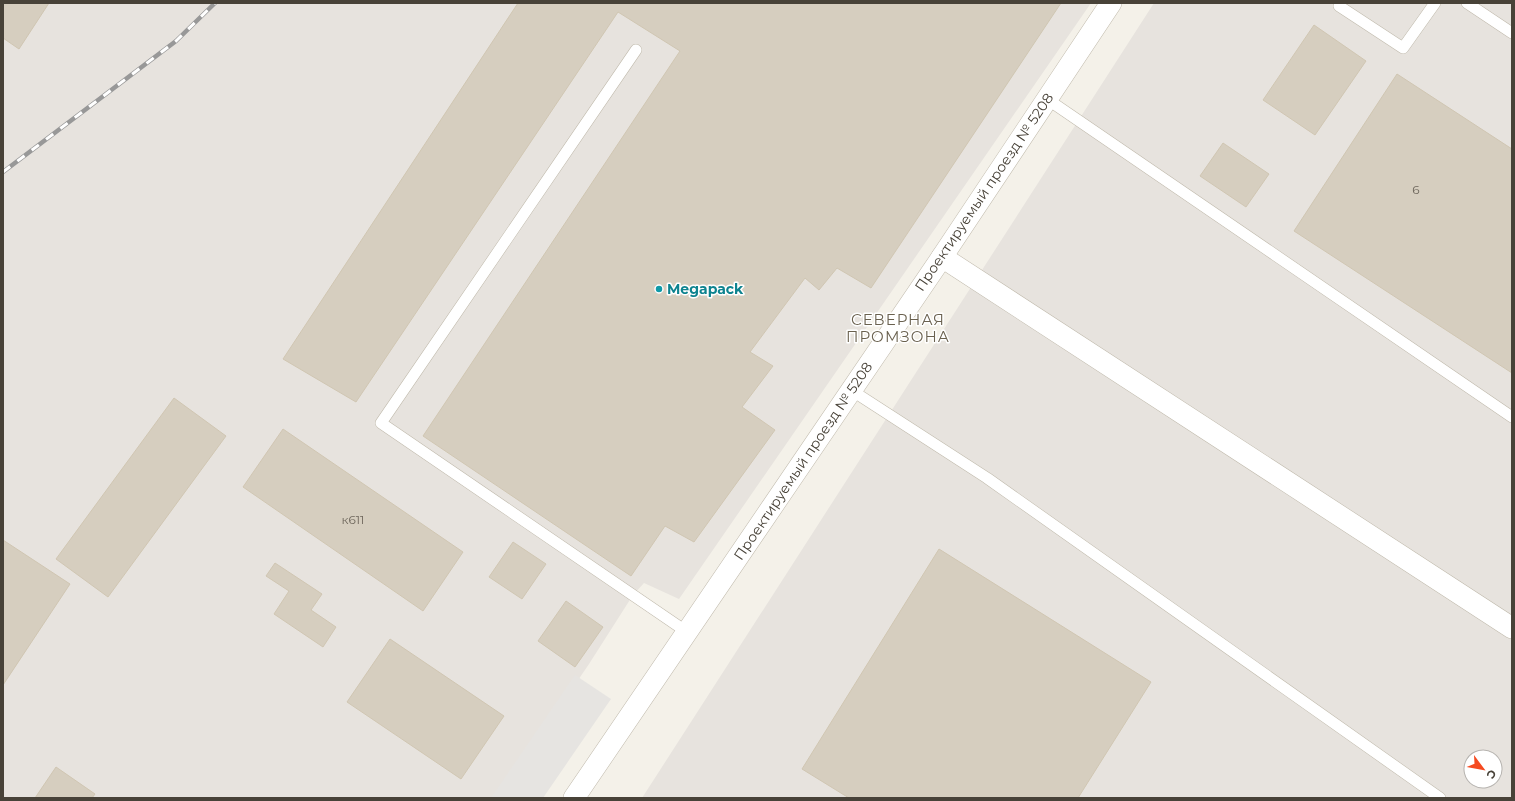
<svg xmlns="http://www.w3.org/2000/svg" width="1515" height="801" font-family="Montserrat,sans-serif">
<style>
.industrial{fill:#e7e3de;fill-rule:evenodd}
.parking{fill:#e6e4e1}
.building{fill:#d6cebf;stroke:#d0c6b2}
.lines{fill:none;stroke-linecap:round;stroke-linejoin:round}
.lane-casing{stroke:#c0baac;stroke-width:12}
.street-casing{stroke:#c0baac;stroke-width:22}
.lane{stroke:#fff;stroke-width:11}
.street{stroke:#fff;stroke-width:21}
.rail-casing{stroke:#989898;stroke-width:4.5}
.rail{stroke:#fff;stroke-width:3;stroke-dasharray:9;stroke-linecap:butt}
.culture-dot{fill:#0f9aa8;stroke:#fff;stroke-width:1.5}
.labels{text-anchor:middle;stroke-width:3;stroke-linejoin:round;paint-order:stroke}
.number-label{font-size:12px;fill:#6c655a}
.street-label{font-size:14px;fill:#484238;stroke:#fff}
.culture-label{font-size:14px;font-weight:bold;fill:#0d838f;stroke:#fff;text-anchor:start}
.neighbourhood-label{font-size:15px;letter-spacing:1px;fill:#6a614f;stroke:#fff}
</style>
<rect width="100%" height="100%" fill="#f4f1e9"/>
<g class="industrial">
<polygon points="3,3 1091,3 679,599 644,583 633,595 589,664 498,798 3,798"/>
<path d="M1154,3H1512V798H642ZM1471,757H1495V781H1471Z"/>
</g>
<polygon class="parking" points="575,675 611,699 543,798 491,798"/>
<g class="building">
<polygon points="3,3 49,3 19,49 3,38"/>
<polygon points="518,3 1061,3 871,288 837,268 819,290 805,278 750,352 773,366 742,407 775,430 694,542 665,526 631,576 423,436 680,51 618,12 356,402 283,359"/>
<polygon points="1314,25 1366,61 1315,135 1263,100"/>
<polygon points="1397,74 1512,149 1512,373 1294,231"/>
<polygon points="1223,143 1269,174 1246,207 1200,176"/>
<polygon points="174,398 226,436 108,597 56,559"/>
<polygon points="283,429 463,552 423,611 243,487"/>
<polygon points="3,540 70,584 3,685"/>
<polygon points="513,542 546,564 522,599 489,577"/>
<polygon points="939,549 1151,682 1078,798 849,798 802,769"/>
<polygon points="275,563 322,594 311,610 336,627 323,647 274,614 289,591 266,576"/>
<polygon points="566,601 603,627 575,667 538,641"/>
<polygon points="390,639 504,716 461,779 347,702"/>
<polygon points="56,767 95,794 92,798 35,798"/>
</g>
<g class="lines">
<g class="lane-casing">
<g id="lane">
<polyline points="1467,3 1512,33"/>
<polyline points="1339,6 1403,48 1435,3"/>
<polyline points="636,50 381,423 687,632"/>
<polyline points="1047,99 1512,417"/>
<polyline points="851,390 987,478 1440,798"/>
</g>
</g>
<g class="street-casing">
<g id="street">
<polyline points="942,257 1512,628"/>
<polyline points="574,798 942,257 1111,3"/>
</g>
</g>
<use href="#lane" class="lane"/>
<use href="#street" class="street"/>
<g class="rail-casing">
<polyline id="rail" points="3,172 176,41 215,3"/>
</g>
<use href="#rail" class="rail"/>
</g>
<circle class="culture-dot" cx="659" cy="289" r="4"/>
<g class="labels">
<g class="number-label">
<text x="1416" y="194">6</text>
<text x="353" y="524">к611</text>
</g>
<g class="street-label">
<text transform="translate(984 192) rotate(-56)" y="5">Проектируемый проезд № 5208</text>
<text transform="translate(803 461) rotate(-56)" y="5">Проектируемый проезд № 5208</text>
</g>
<g class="culture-label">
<text x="667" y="294">Megapack</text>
</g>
<g class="neighbourhood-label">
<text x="898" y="325">СЕВЕРНАЯ<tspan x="898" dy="17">ПРОМЗОНА</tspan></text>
</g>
</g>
<rect width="1515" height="801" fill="none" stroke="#484238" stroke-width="8"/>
<g transform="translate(1483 769) rotate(122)"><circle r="19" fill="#ffffff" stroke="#b6b3af"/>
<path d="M0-3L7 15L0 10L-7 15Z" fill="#f54a20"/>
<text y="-6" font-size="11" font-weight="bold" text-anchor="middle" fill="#484238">С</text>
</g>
</svg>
